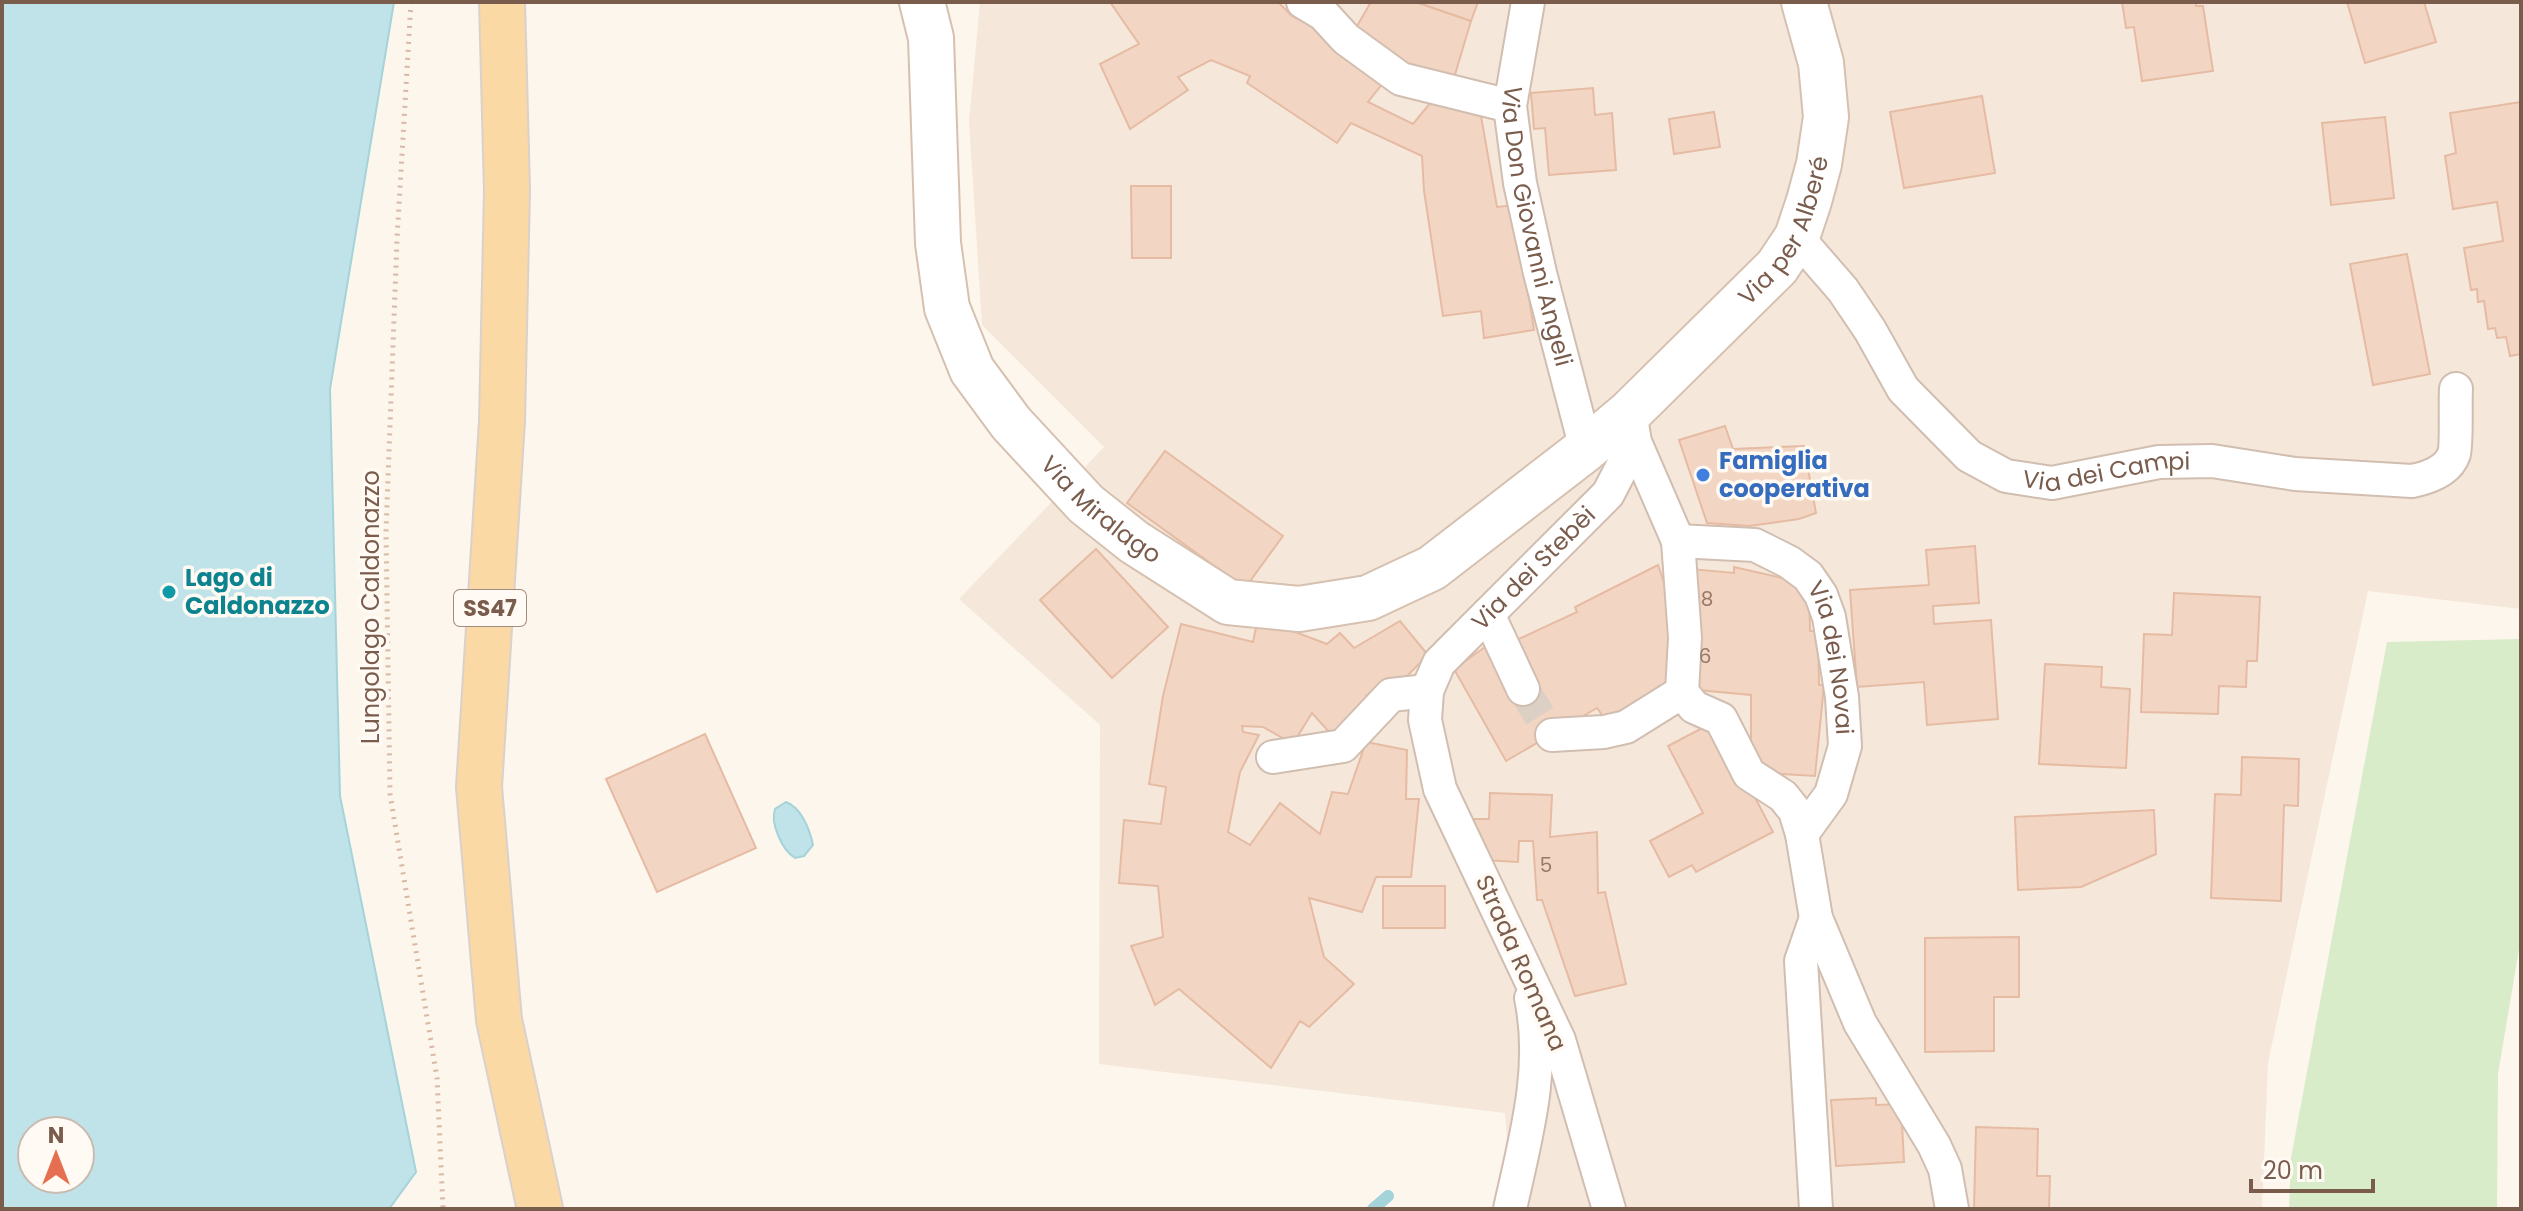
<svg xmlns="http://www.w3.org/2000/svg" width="2523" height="1211" font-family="Poppins,sans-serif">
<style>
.residential{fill:#f5e8da}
.green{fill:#d8ecc9}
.water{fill:#bfe3e8;stroke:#a5d3da;stroke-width:2;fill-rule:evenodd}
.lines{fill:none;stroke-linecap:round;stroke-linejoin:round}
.stream{stroke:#a5d3da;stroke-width:12}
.building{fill:#f3d5c3;stroke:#e6bba3;stroke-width:2}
.street-tunnel{stroke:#dcd0c4;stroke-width:32;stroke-dasharray:32 16;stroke-linecap:butt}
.street-casing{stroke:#d1beb0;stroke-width:36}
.secondary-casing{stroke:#d6c0b0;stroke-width:48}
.primary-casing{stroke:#dad1cd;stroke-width:48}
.path{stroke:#d9b8a5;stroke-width:5;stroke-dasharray:2 6;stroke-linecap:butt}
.street{stroke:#fff;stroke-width:32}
.secondary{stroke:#fff;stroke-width:44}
.primary{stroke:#fbd9a5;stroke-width:44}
.shop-dot{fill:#3f7fe0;stroke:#fffaf3;stroke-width:3}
.culture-dot{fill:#0f9aa8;stroke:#fffaf3;stroke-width:3}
.labels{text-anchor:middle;stroke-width:7;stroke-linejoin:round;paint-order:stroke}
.number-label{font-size:20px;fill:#987a6a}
.shield{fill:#fffaf3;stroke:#a28b7f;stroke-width:2}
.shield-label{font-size:22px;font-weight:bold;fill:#7a5c4d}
.street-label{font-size:24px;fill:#7a5c4d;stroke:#fffaf3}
.shop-label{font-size:24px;font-weight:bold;fill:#366cbe;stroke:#fffaf3;text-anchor:start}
.culture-label{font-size:24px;font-weight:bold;fill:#0d838f;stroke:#fffaf3;text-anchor:start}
</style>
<rect width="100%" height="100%" fill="#fdf6ec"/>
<polygon class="residential" points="980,2 2521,2 2521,609 2368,591 2268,1063 2262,1209 1512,1209 1505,1113 1099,1064 1100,725 959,599 1104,447 982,325 969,121"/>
<polygon class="green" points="2521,639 2521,937 2498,1074 2497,1209 2289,1209 2291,1158 2387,642"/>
<g class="water">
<path d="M2,2H394L330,389L340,796L416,1172L389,1209H2ZM32,1131H80V1179H32Z"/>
<path d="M786,802C801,807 810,830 813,845L804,856L795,858C782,850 770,823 775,809Z"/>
</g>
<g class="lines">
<polyline class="stream" points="1373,1209 1388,1196"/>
</g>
<g class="building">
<polygon points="1110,2 1278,2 1292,16 1337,39 1383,83 1368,102 1413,124 1436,96 1481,116 1497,207 1515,205 1534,330 1484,338 1481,311 1443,316 1424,191 1422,156 1351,123 1337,143 1247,83 1250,76 1211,60 1178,77 1188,90 1130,129 1100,64 1139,44"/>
<polygon points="1371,2 1416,2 1471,21 1451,88 1350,38"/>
<polygon points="1416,2 1478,2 1471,21"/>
<polygon points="2122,2 2196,2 2196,6 2203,6 2213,71 2142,81 2134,27 2126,28"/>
<polygon points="2347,2 2424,2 2436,42 2365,63"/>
<polygon points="1593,88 1595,115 1612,113 1616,170 1549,175 1545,128 1534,129 1531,93"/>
<polygon points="1982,96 1995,173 1904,188 1890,112"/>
<polygon points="2521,102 2521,354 2510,356 2506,337 2497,338 2495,328 2488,329 2484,301 2478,302 2477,289 2471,290 2464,248 2503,241 2497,202 2453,209 2445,156 2456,153 2450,113"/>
<polygon points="1714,112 1720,147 1674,154 1669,119"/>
<polygon points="2385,117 2394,198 2331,205 2322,123"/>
<polygon points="1131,186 1171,186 1171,258 1132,258"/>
<polygon points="2407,254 2430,374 2373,385 2350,264"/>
<polygon points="1725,426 1733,449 1804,446 1816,513 1799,519 1749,526 1707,523 1679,440"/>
<polygon points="1165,451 1283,536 1245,588 1127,503"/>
<polygon points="1975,546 1979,603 1933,606 1934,624 1991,620 1998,719 1927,725 1924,682 1857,687 1850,590 1929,585 1926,550"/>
<polygon points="1096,549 1168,627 1112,678 1040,600"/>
<polygon points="1658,565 1684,639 1673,676 1611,727 1597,708 1506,761 1454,669 1495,640 1508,644 1577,612 1575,607"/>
<polygon points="1734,567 1809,584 1810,631 1818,631 1819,685 1824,685 1815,776 1751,772 1751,695 1687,689 1691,569 1734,573"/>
<polygon points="2174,593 2260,597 2257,661 2247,661 2246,687 2219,686 2218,714 2141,712 2144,634 2172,635"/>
<polygon points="1258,618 1327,644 1340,633 1354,648 1400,621 1428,655 1398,685 1389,678 1366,696 1375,708 1340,744 1312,713 1293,744 1263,727 1242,726 1243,732 1259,735 1240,772 1228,832 1250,845 1280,803 1320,834 1332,792 1348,794 1366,742 1407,750 1406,799 1419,799 1411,877 1376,877 1362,912 1309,898 1324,957 1354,984 1309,1027 1300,1021 1271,1068 1179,989 1155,1005 1131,946 1163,937 1158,886 1119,883 1124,820 1161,824 1166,787 1149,784 1163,696 1181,624 1253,642"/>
<polygon points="2045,664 2102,667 2101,687 2130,689 2126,768 2039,764"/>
<polygon points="1708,725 1724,738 1773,832 1696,872 1692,865 1669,877 1650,841 1703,813 1668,746"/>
<polygon points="705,734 756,848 657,892 606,779"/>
<polygon points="2242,757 2299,759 2298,806 2284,805 2281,901 2211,898 2215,794 2241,795"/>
<polygon points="1490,793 1552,795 1550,837 1597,832 1598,893 1605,892 1626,984 1575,996 1542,900 1537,900 1533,841 1519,841 1518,862 1482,860 1472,843 1473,819 1489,819"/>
<polygon points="2154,810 2156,854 2081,887 2018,890 2015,817"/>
<rect x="1383" y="886" width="62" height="42"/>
<polygon points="2019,937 2019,997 1994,997 1994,1051 1925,1052 1925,938"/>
<polygon points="1876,1098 1876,1105 1901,1104 1904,1162 1836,1166 1831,1100"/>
<polygon points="1976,1127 2038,1129 2037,1176 2050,1176 2049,1209 1974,1209"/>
</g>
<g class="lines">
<polyline class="street-tunnel" points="1523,689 1552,735"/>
<g class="street-casing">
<g id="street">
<polyline points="1303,2 1323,14 1346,39 1401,79 1510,106"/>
<path id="s1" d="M1528,2L1510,106L1520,183L1540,273L1586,449"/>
<path id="s2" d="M1797,237L1843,290L1870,330L1903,389L1969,456L2006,476L2052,483L2159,462L2212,461L2295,474L2412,481C2427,478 2448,471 2454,454C2457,445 2455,401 2456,389"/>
<polyline points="1630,412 1635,442 1678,541 1685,638 1682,692 1694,707 1721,719 1749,774 1783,796 1795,811 1802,834 1816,918 1860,1023 1934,1145 1945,1169 1952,1209"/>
<path id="s3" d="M1678,541L1755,545L1789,562L1808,576L1821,595L1829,617L1842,697L1845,746L1831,794L1802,834"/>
<polyline points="1488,614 1523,689"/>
<polyline points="1552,735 1604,732 1626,727 1682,692"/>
<polyline points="1273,757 1343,746 1391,695 1427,691"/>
<path d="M1510,1209C1525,1140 1546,1069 1531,998"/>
<path id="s4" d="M1609,1209L1559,1040L1440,789L1425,720L1427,691L1439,663L1608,494L1635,442"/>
<polyline points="1816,1209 1801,961 1816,918"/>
</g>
</g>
<g class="secondary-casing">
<g id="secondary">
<path id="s5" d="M922,2L931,38L938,243L947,308L972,370L1011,423L1086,504L1134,542L1228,602L1299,609L1368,598L1432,568L1586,449L1630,412L1777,267L1797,237L1809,201L1819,164L1826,117L1821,63L1804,2"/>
</g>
</g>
<g class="primary-casing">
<polyline id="primary" points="502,2 507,190 502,421 479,787 499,1020 540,1209"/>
</g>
<polyline class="path" points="411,2 397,239 386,532 390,794 437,1078 443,1209"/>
<use href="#street" class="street"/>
<use href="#secondary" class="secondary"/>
<use href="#primary" class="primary"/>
</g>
<circle class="shop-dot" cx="1703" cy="475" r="8"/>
<circle class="culture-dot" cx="169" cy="592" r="8"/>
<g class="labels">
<g class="number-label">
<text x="1707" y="606">8</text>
<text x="1705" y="663">6</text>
<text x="1546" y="872">5</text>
</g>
<rect class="shield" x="454" y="590" width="72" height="36" rx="6"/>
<g class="shield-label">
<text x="490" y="616">SS47</text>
</g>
<g class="street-label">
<text dy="8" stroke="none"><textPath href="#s1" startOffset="228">Via Don Giovanni Angeli</textPath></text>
<text dy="8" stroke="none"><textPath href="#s5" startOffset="1430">Via per Alberé</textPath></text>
<text dy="8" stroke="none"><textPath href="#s2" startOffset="424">Via dei Campi</textPath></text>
<text dy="8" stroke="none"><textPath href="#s5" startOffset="566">Via Miralago</textPath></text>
<text dy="8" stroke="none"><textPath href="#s4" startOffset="718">Via dei Stebèi</textPath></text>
<text transform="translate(371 607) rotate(-90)" y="8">Lungolago Caldonazzo</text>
<text dy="8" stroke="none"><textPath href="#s3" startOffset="226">Via dei Novai</textPath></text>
<text transform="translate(1521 963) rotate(66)" y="8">Strada Romana</text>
</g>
<g class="shop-label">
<text x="1719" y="469">Famiglia<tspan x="1719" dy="28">cooperativa</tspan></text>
</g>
<g class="culture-label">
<text x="185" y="586">Lago di<tspan x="185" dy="28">Caldonazzo</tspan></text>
</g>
</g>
<rect width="2523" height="1211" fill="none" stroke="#7a5c4d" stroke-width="8"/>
<g transform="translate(56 1155)"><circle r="38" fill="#fffaf3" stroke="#cabbb1" stroke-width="2"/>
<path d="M0-6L14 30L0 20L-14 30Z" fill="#e76f51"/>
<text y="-12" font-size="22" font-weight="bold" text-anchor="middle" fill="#7a5c4d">N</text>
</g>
<path d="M2251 1179v12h122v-12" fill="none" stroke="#7a5c4d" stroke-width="4"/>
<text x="2263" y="1179" font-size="24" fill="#7a5c4d" stroke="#fffaf3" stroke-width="6" paint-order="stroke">20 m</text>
</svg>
